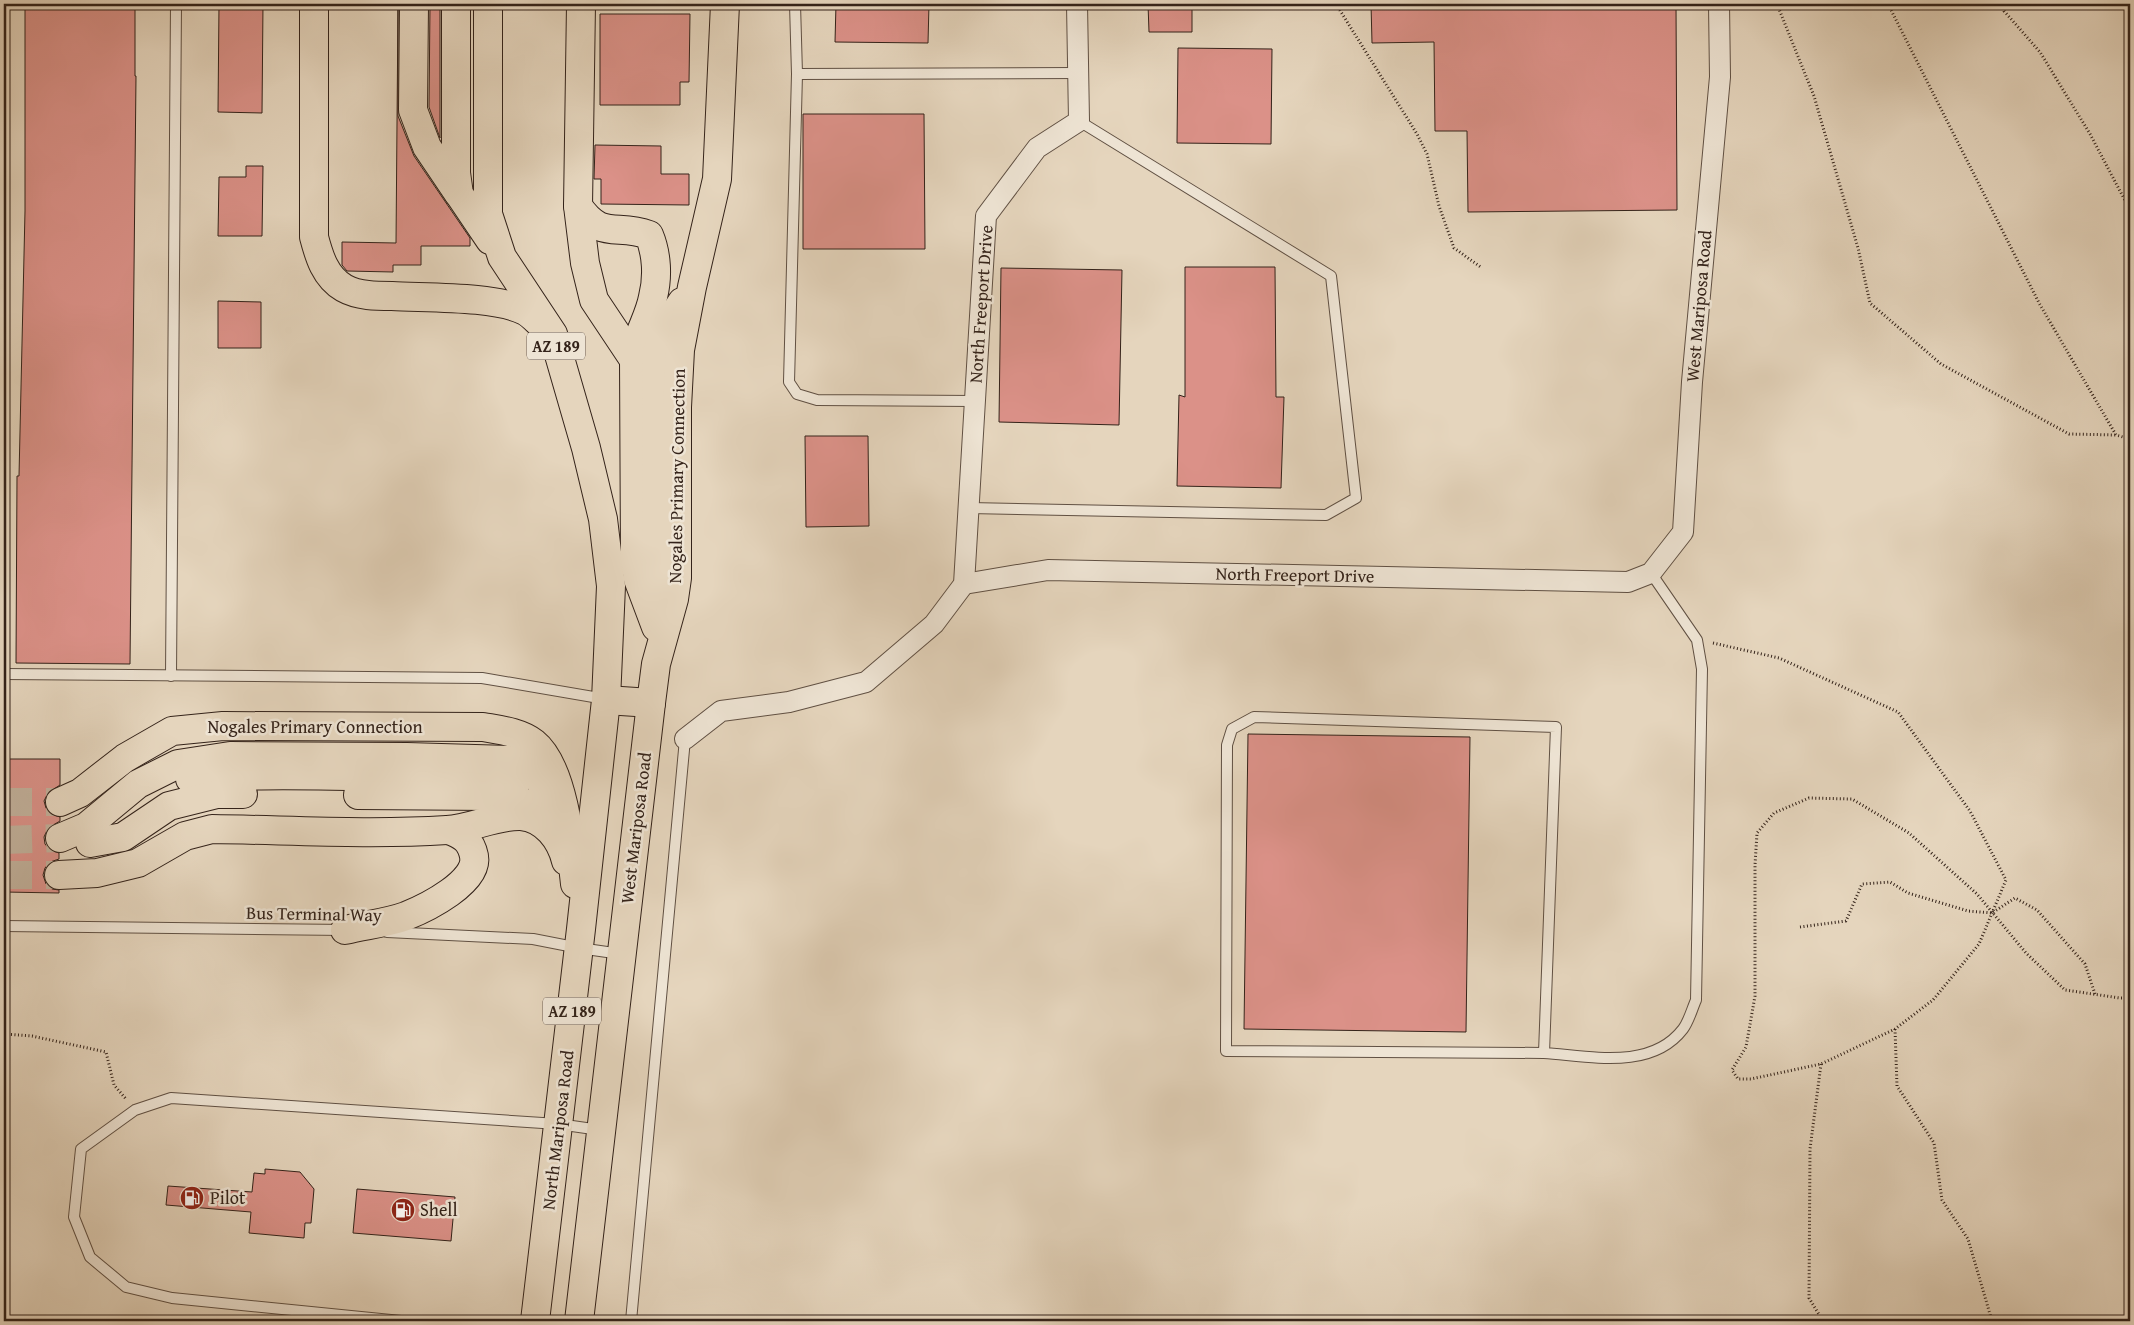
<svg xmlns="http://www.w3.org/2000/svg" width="2134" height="1325" font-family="'Gentium Book Plus',serif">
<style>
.building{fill:#db9188;stroke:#34231a}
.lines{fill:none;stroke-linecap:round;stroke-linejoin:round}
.trunk-tunnel{stroke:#c2b19c;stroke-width:28;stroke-dasharray:28 14;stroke-linecap:butt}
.service-casing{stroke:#605043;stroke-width:12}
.minor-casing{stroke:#605043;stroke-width:22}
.trunk-casing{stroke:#34231a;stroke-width:30}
.path{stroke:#34231a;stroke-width:3;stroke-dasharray:1 2.5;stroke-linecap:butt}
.service{stroke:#eee4d4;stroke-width:10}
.minor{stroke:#eee4d4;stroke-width:20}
.trunk{stroke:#e5d5bd;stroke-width:28}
.labels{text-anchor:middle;stroke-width:5;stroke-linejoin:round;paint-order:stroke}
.shield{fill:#eee4d4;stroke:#6c5d52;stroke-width:1}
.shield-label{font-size:16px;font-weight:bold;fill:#34231a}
.street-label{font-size:18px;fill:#34231a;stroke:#eee4d4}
.poi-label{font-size:18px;fill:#34231a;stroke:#eee4d4;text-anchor:start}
</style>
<rect width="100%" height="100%" fill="#e5d5bd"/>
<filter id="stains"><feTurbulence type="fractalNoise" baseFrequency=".004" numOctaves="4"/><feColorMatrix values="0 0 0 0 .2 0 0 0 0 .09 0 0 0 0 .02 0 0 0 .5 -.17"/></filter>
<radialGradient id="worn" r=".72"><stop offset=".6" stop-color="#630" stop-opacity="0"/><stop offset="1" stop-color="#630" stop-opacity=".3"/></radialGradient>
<g class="building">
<polygon points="25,4 135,4 135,76 136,76 130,664 16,663 17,476 19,476 25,211"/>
<polygon points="219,4 263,4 262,113 218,112"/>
<polygon points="398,4 398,116 414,156 470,238 470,246 421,246 421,265 393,265 393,272 347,271 342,265 342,242 396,243"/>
<polygon points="430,4 440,4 440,138 429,107"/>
<polygon points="836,4 929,4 928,43 835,42"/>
<polygon points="1148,4 1192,4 1192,32 1149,32"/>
<polygon points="1371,4 1676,4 1677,210 1468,212 1467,131 1435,131 1434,42 1372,43"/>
<polygon points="600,14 690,14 689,82 680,82 680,105 600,105"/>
<polygon points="1178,48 1272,49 1271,144 1177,143"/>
<polygon points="803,114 924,114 925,249 803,249"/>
<polygon points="595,145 661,146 661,174 689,174 689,205 601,204 601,179 594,179"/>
<polygon points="246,166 263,166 262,236 218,236 219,177 246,177"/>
<polygon points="1185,267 1275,267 1276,397 1284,397 1281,488 1177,486 1179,395 1185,397"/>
<polygon points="1001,268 1122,270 1119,425 999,422"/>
<polygon points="218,301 261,302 261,348 218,348"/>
<polygon points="805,436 868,436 869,526 806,527"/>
<polygon points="1248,734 1470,737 1466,1032 1244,1029"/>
<polygon points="4,759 60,759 60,785 48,793 44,801 46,808 51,814 60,817 60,821 48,828 44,837 45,844 50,850 59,853 59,859 50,862 45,868 43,875 46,884 52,889 59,890 59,893 4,892"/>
<polygon points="265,1169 300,1172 314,1189 311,1223 305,1223 304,1238 249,1233 251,1212 166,1205 168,1186 252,1192 254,1173 265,1174"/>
<polygon points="357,1189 455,1197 451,1241 353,1233"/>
</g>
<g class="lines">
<g class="trunk-tunnel">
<polyline points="4,802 60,802"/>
<polyline points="4,840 60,838"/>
<polyline points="4,875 59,875"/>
</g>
<g class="service-casing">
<g id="service">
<polyline points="795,4 797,74 789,382 797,394 817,400 975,401"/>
<polyline points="797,74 1078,73"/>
<polyline points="969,508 1326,515 1356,498 1331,276 1079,121"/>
<polyline points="4,674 482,678 605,699"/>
<polyline points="171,676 176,4"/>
<polyline points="4,926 345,930"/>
<polyline points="387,932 533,939 579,948 621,954"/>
<path d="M1544,1053L1226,1051L1227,745L1232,729L1254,717L1556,727L1544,1053C1589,1056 1651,1071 1683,1029C1689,1021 1692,1009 1696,1000L1702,669L1697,640L1651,573"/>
<polyline points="401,1321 172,1298 126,1287 90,1257 74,1217 81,1149 135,1110 171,1098 558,1124 600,1130"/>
<polyline points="631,1321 685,739"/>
</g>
</g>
<g class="minor-casing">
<g id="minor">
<polyline points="964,584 1048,570 1628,582 1651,573 1683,532 1692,382 1720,77 1719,4"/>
<polyline points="685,739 721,711 789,702 866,682 934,624 964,584 986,216 1037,148 1079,121 1077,4"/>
</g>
</g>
<g class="trunk-casing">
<g id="trunk">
<path d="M314,4V237C319,256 325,277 344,288C358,296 377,296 392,296C427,298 496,296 525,311C531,314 537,321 543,326"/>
<polyline points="414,4 413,110 427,147 458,193"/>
<polyline points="456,4 456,173 459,194 490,240"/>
<polyline points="488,4 488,214 502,257 553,334 586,448 603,519 611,586 606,700 581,929 535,1321"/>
<path d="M581,4L578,206C602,241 616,223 649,235C657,254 658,277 653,297C649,319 636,335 634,360L635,560L638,579L656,627"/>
<polyline points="578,206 585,263 594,300 634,360"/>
<polyline points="656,608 657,352 669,322 682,302"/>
<polyline points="606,700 651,703"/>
<path d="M190,779C253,773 317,776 380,776C423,776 476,772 517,781"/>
<polyline points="358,795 491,796 511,798 536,807"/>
<path d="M60,802L80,793L125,758L172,731L223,726L483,727C500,730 520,732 534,743C564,767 571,847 575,884"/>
<polyline points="60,838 86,827 138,784 178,764 230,756 407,757 509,760 531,769 540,780 549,804"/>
<polyline points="90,843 123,837 169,806 217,794 243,794"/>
<path d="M59,875L97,873L138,863L185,836L212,829C290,830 369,835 447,830C470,829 497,815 521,816C545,818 561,840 566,861"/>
<path d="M345,930C365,925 387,923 406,916C426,908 479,882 474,856C471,841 463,835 449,830"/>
<polyline points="579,1321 651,703 656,664 674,599 677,578 677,407 680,350 692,287 717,179 725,4"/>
</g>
</g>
<g class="path">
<polyline points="1336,4 1417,134 1427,154 1439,206 1454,248 1482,268"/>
<polyline points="1777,4 1814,96 1858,248 1870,303 1941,364 2069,434 2116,435"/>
<polyline points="1888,4 2039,303 2116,435 2130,439"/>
<polyline points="2003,4 2004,11 2040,52 2090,134 2130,210"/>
<polyline points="1713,643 1779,658 1898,712 1970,811 2006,880 1979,944 1933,1000 1895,1029 1821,1064 1751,1079 1738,1079 1732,1070 1746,1047 1755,996 1755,865 1757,833 1774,813 1809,798 1852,799 1909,833 1977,894 2026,953 2065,990 2120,998 2130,998"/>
<polyline points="1800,927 1846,921 1862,884 1890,882 1908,893 1968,911 1992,913 2015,898 2037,910 2085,964 2095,994"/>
<polyline points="1895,1029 1897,1086 1934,1143 1942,1200 1968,1239 1992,1321"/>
<polyline points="4,1034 32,1036 106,1052 114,1085 126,1099"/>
<polyline points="1821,1064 1810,1149 1809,1298 1823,1321"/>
</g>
<use href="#service" class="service"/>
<use href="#minor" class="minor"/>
<use href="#trunk" class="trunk"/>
</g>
<defs>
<g id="fuel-disc" transform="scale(1.25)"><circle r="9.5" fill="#8f2418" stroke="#eee4d4"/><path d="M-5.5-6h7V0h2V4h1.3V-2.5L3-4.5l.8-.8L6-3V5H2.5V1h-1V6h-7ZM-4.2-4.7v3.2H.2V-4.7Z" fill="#fff"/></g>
</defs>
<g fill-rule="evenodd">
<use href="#fuel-disc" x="192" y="1198"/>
<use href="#fuel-disc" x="403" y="1210"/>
</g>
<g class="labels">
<g class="shield">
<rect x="527" y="332.5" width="58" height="27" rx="4"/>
<rect x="543" y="997.5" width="58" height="27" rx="4"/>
</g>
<g class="shield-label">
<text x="556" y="352">AZ 189</text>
<text x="572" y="1017">AZ 189</text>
</g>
<g class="street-label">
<text transform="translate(981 304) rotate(-86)" y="6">North Freeport Drive</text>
<text transform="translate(1699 306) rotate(-85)" y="6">West Mariposa Road</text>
<text transform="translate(677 476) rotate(-89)" y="6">Nogales Primary Connection</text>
<text transform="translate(1295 575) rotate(1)" y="6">North Freeport Drive</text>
<text x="315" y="733">Nogales Primary Connection</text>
<text transform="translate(636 828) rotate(-83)" y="6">West Mariposa Road</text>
<text transform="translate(314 914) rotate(1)" y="6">Bus Terminal Way</text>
<text transform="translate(558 1130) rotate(-83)" y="6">North Mariposa Road</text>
</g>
<g class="poi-label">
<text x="210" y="1204">Pilot</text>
<text x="420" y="1216">Shell</text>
</g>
</g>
<rect width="2134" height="1325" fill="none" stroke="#e5d5bd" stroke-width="20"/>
<rect x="5" y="5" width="2124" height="1315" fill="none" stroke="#34231a" stroke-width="2.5"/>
<rect x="10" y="10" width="2114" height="1305" fill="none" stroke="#34231a"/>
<rect width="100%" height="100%" filter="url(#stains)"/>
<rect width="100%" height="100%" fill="url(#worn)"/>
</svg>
